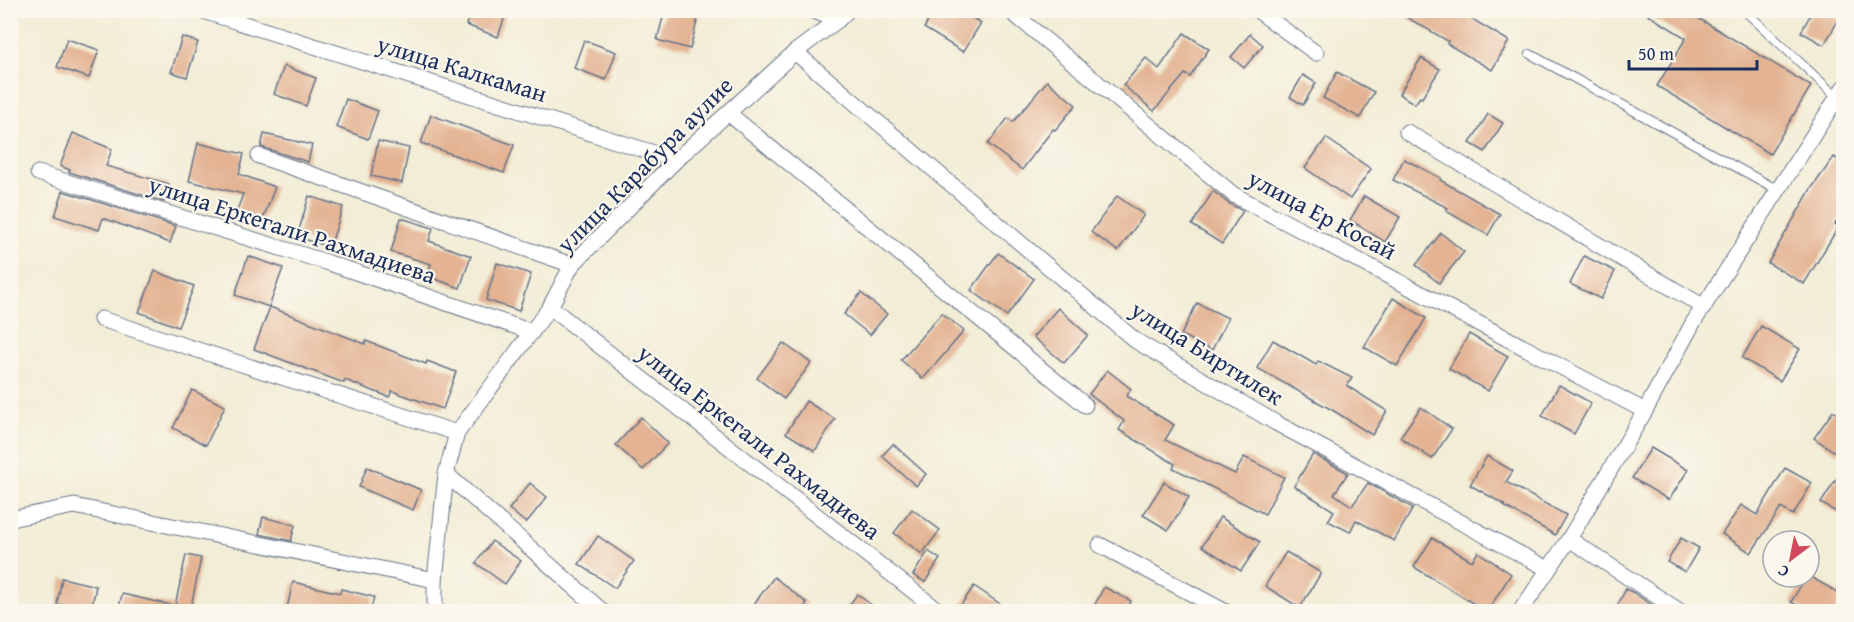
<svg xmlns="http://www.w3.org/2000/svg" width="1854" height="622" font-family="'Gentium Book Plus',serif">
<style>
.building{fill:#e3b393}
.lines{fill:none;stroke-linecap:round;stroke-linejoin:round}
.lane-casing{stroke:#667288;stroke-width:10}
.street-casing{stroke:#667288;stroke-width:17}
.lane{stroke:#fff;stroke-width:8}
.street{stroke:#fff;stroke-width:15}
.labels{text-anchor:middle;stroke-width:4.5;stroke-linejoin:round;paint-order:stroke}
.street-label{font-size:24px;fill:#1b2f5e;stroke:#fbf7ec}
</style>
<rect width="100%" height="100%" fill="#fbf7ec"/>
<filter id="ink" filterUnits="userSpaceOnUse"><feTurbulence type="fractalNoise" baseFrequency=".0167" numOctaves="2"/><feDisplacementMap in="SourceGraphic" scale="12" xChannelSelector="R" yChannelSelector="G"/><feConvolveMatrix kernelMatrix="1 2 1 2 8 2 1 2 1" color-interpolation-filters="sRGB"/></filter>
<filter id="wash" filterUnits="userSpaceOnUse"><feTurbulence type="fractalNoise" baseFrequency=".008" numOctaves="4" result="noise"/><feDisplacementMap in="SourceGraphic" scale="24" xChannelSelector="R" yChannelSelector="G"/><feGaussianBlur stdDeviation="1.35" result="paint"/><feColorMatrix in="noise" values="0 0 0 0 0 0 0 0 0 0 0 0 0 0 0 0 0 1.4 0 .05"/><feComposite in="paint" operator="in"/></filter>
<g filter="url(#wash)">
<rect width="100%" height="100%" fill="#f2edd6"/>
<g id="blocks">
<g class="building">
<polygon points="471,10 507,10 498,37 466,25"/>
<polygon points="665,10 700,10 690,49 657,40"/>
<polygon points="935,10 960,10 981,23 963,52 924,28"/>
<polygon points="1394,10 1457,10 1509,41 1492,70 1447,44 1448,41"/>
<polygon points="1640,10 1685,10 1811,86 1770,154 1657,86 1686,38"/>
<polygon points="1813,10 1844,10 1824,45 1801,32"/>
<polygon points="1184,33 1209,49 1190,77 1185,74 1154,111 1123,85 1146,58 1159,69"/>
<polygon points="1250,34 1263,45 1244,68 1231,57"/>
<polygon points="182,37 198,42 187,77 171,72"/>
<polygon points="67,39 99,50 89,78 57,67"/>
<polygon points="584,40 616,52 606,80 574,68"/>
<polygon points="1421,58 1440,69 1422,98 1420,97 1415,104 1399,94"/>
<polygon points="284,66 316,78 306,106 274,94"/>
<polygon points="1337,72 1374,92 1360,118 1323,98"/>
<polygon points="1303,75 1316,83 1303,105 1290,97"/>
<polygon points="1047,81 1076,105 1055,130 1053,129 1022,170 988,144 1008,118 1013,122"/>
<polygon points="346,99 378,111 368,139 336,127"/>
<polygon points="1488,114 1503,123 1485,152 1470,143"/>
<polygon points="431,115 514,145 504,173 421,143"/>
<polygon points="73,133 112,149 106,166 169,184 164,202 69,172 70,170 60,166"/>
<polygon points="264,134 312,145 308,162 261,147"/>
<polygon points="1326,138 1371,169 1350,199 1305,168"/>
<polygon points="378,141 409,148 402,183 371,176"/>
<polygon points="198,143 244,154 239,174 275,187 262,222 236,213 243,194 189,181"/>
<polygon points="1834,157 1844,163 1844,213 1835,224 1839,226 1804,284 1768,263 1811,189"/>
<polygon points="1404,159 1441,178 1440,180 1500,214 1488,235 1446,211 1448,208 1393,180"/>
<polygon points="63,191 176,226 170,243 103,218 99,230 55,216"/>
<polygon points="1213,191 1228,203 1243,211 1222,244 1192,225"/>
<polygon points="309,196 343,207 330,247 297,237"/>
<polygon points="1117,196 1144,215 1118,251 1091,232"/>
<polygon points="1364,196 1400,217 1385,242 1350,220"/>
<polygon points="401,218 433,228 429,241 471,256 460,288 427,276 431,264 391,252"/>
<polygon points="1441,233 1464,252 1439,283 1416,265"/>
<polygon points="998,253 1034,279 1007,316 971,290"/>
<polygon points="248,256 283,268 269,307 235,295"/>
<polygon points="1584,256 1615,271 1601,299 1570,284"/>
<polygon points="497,263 531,274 519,311 486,300"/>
<polygon points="155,271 194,286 178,327 139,312"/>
<polygon points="861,293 887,314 870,335 844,314"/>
<polygon points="1393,298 1426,318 1397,366 1364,347"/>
<polygon points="1197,303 1228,318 1212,350 1181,335"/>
<polygon points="270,307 365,344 366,341 426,364 427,361 456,372 443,409 392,391 389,397 345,380 344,383 254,349"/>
<polygon points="1058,308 1088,335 1064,363 1033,337"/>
<polygon points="942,313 964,331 923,379 901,360"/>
<polygon points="1761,326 1800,349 1780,381 1742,358"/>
<polygon points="1469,334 1508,356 1488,391 1449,369"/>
<polygon points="1273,340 1316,365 1318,361 1352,378 1347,386 1387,411 1372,435 1334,411 1257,368"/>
<polygon points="783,343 811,363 784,399 757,378"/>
<polygon points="1107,370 1131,389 1126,396 1174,425 1165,440 1235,474 1244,457 1284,477 1265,514 1173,468 1175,464 1119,430 1124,421 1089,394"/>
<polygon points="1559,385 1591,403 1574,434 1542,416"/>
<polygon points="192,390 225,406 206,445 173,428"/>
<polygon points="806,401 835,419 815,451 786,433"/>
<polygon points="1421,407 1452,429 1432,459 1400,437"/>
<polygon points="1833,411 1844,418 1844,446 1838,454 1814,438"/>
<polygon points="641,417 668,443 643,470 616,445"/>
<polygon points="893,444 926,474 916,486 882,456"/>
<polygon points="1651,448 1688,470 1669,500 1632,478"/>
<polygon points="1313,454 1348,473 1334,494 1352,506 1368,483 1413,508 1394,541 1356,520 1350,532 1328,521 1334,511 1294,486"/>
<polygon points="1487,456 1513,471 1506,482 1566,515 1555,535 1504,506 1505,505 1470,485"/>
<polygon points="367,467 421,490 413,510 359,487"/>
<polygon points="1844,467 1844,517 1821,503"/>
<polygon points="1785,468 1812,483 1793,515 1781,508 1751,553 1722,534 1741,505 1757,515"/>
<polygon points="1164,482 1189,497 1168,530 1143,515"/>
<polygon points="530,483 547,497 526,523 509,509"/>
<polygon points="912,509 940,530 922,554 894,533"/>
<polygon points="263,517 295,525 291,541 259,534"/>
<polygon points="1220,517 1260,542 1241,571 1202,546"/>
<polygon points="598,536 634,561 615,588 579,564"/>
<polygon points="1432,538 1472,561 1478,552 1511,574 1487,612 1414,567"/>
<polygon points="1681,538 1699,548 1685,572 1667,562"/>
<polygon points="492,541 521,561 505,584 476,563"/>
<polygon points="928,551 940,559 925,582 913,575"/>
<polygon points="1286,552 1321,573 1300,608 1265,586"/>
<polygon points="186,555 201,558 190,612 118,612 122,594 175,606"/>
<polygon points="1809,576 1844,596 1835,612 1808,612 1791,602 1806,577"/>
<polygon points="774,577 807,603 801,612 748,612"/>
<polygon points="62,578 96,586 91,612 57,604"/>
<polygon points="293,582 340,593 341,589 374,597 370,612 302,612 287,608"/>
<polygon points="974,586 1012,612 956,612"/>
<polygon points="1104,587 1131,601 1125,612 1091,612"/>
<polygon points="1626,589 1634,593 1662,612 1614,612"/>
<polygon points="857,594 881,612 845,612"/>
</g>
</g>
</g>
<g filter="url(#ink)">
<use href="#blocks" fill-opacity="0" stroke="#667288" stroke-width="1.5"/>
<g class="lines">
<g class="lane-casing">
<g id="lane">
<polyline points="1744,10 1837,97"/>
<polyline points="1530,54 1778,190"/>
</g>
</g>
<g class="street-casing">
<g id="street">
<polyline points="200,10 676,160"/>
<polyline points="811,10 838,20"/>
<polyline points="1009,10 1234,195 1645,411"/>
<polyline points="1257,10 1316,53"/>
<polyline points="795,52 1136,341 1276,423 1548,569"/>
<polyline points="728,113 1085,405"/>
<polyline points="1407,132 1704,307"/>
<polyline points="259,156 572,265"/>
<polyline points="38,173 329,263 532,332"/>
<polyline points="550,307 940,612"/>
<polyline points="101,319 457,433"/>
<polyline points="446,474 603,612"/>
<polyline points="10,519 74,506 435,580"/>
<polyline points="1569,539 1681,612"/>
<polyline points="1100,545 1226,612"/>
<polyline points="435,612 435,580 446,474 457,433 550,307 572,265 676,160 795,52 838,20 848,10"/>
<polyline points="1520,612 1569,539 1645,411 1693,323 1844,87"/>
</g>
</g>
<use href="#lane" class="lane"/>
<use href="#street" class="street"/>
</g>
</g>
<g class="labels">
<g class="street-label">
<text transform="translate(462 69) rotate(17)" y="8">улица Калкаман</text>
<text transform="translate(645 165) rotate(-45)" y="8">улица Карабура аулие</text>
<text transform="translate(1322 215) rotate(28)" y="8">улица Ер Косай</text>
<text transform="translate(292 230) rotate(18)" y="8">улица Еркегали Рахмадиева</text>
<text transform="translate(1207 353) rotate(32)" y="8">улица Биртилек</text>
<text transform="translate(759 442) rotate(38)" y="8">улица Еркегали Рахмадиева</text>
</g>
</g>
<rect width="1854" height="622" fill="none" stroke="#fbf7ec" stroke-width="36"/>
<g transform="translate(1791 559) rotate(212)"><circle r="28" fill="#fbf7ec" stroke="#a1a7b3" stroke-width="1.5"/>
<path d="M0-4.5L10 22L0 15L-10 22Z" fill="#d1495b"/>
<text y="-9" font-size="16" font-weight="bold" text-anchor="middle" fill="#1b2f5e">С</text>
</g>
<path d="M1629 60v9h128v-9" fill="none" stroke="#1b2f5e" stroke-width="3"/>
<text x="1638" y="60" font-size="18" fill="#1b2f5e" stroke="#fbf7ec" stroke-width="4.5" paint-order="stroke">50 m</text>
</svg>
